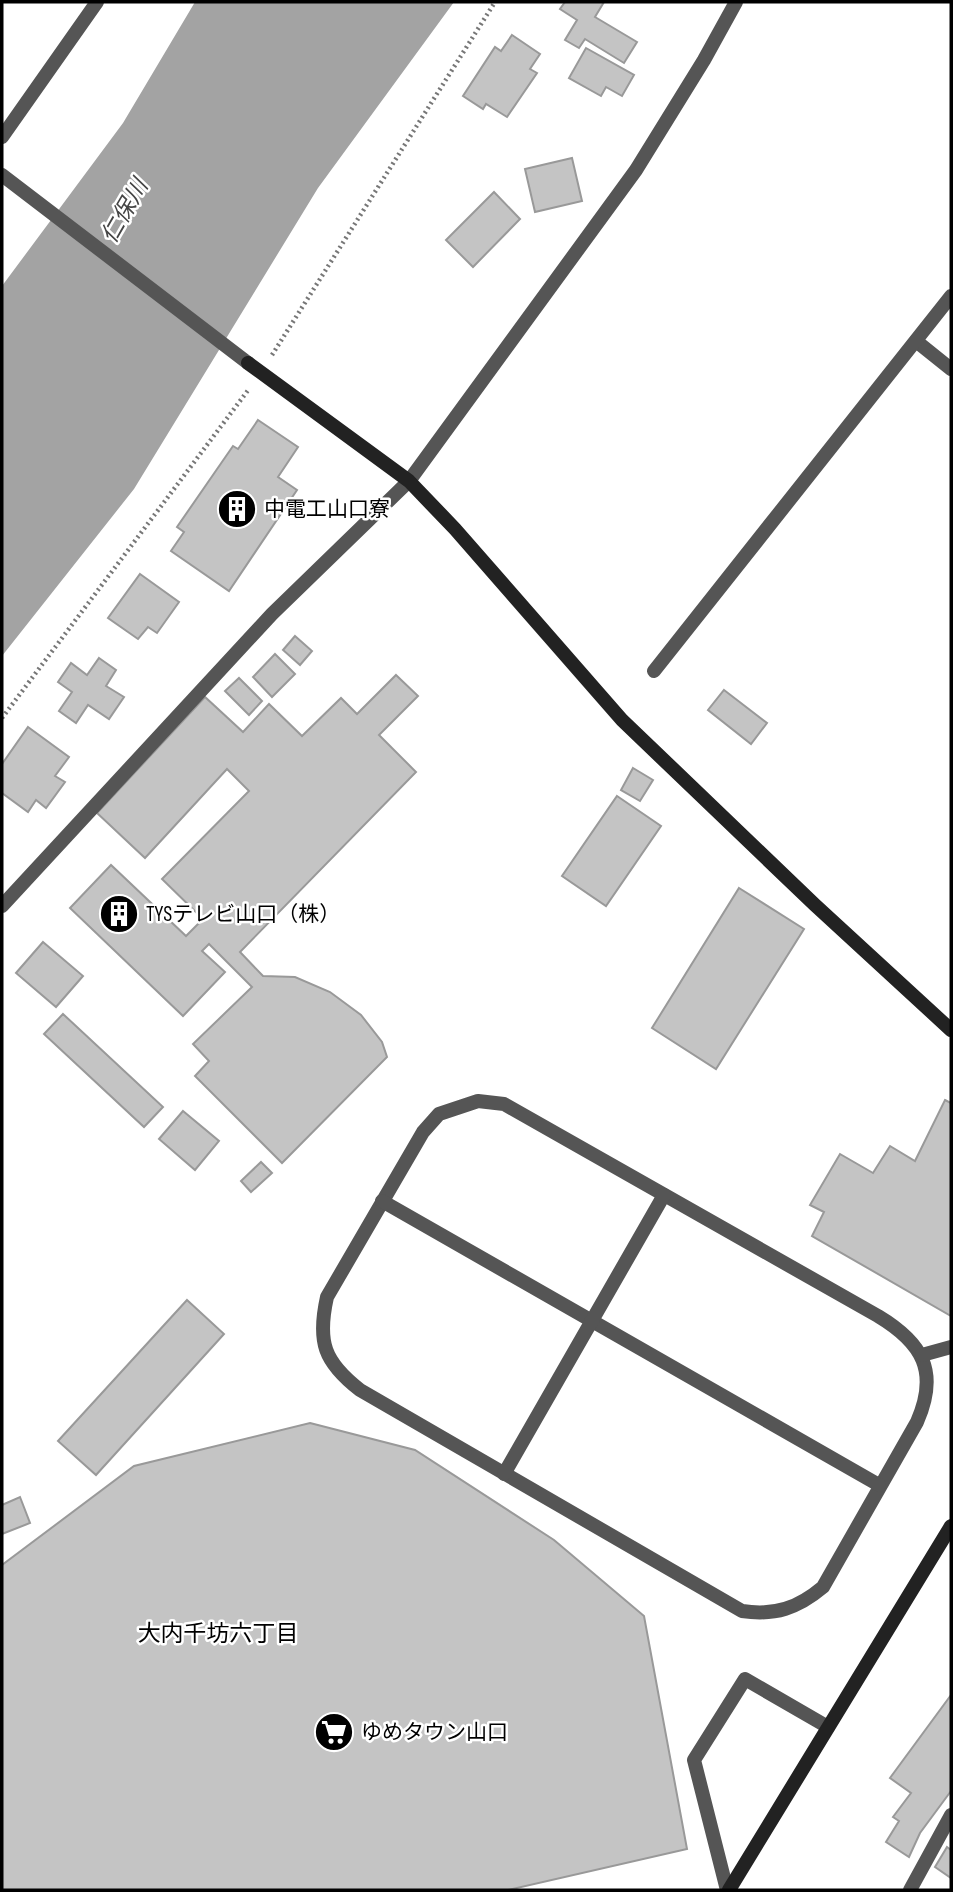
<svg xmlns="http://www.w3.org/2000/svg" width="953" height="1892" font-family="'Sofia Sans Condensed','Noto Sans JP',sans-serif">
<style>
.water{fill:#a3a3a3}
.building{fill:#c4c4c4;stroke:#999;stroke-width:2}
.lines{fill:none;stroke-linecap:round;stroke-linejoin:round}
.path{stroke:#777;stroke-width:4.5;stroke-dasharray:2 3.5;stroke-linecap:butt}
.lane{stroke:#555;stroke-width:14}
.street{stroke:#555;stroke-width:14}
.secondary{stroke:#222;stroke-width:14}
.labels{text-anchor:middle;stroke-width:5;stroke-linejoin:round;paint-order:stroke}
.poi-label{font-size:21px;fill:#000;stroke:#fff;text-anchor:start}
.water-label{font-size:23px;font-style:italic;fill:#444;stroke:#fff}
.neighbourhood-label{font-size:23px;fill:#000;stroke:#fff}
</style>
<rect width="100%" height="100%" fill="#fff"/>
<polygon class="water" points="195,2 454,2 318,188 134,489 2,656 2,286 123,123"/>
<g class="building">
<polygon points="565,2 604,2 595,17 637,42 624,63 585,39 579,48 565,40 577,20 560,9"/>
<polygon points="512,35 540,54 530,69 537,73 507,117 486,104 483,109 463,96 495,47 501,51"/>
<polygon points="586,48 634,75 622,96 606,87 601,96 569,78"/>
<polygon points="572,158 582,201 535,212 525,169"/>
<polygon points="494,192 520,219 473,267 446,240"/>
<polygon points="258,420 298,447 278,477 297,490 229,591 171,551 184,532 177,527 233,446 238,449"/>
<polygon points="140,574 179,602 157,633 148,627 138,639 108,618"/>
<polygon points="295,636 312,651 300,665 283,650"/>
<polygon points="275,654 295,674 272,697 253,677"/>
<polygon points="99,658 116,670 106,686 124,697 109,719 88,705 76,723 59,711 72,692 58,682 71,663 87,675"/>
<polygon points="396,675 418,696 379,735 416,772 240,952 263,976 295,977 330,992 361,1015 382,1042 387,1057 282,1163 195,1076 209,1061 193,1044 252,987 209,944 202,951 225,972 183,1016 70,908 111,865 186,936 203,919 162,879 249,791 227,769 145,858 97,813 205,697 243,732 269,704 302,736 341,698 357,714"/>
<polygon points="239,678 262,701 249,715 225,691"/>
<polygon points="724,690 767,723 751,744 708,710"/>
<polygon points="28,727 69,757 55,776 65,782 46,808 36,800 28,812 2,793 2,764"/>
<polygon points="633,768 653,780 640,801 621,790"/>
<polygon points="617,796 661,826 606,906 562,876"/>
<polygon points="739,888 804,929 716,1069 652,1028"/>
<polygon points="43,942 83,976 56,1007 16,973"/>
<polygon points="63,1014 163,1107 144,1127 44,1034"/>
<polygon points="945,1100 951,1103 951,1316 812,1236 824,1212 810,1205 840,1154 873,1173 890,1146 915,1161"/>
<polygon points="183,1111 219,1141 195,1170 159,1139"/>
<polygon points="261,1162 272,1173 251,1192 241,1181"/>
<polygon points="187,1300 224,1334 96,1475 58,1441"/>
<polygon points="310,1423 415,1450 554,1540 644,1616 687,1849 508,1890 2,1890 2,1565 134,1466"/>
<polygon points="20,1497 30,1523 2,1534 2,1505"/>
<polygon points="951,1695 951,1791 920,1833 909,1857 886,1842 899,1821 893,1817 911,1793 890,1778"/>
<polygon points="947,1847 951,1850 951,1878 935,1867"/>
</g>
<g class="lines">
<g class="path">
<polyline points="272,355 495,2"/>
<polyline points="2,718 249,389"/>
</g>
<g class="lane">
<polyline points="916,341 951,369"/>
<polyline points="654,671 951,296"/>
<path d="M478,1101L504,1104L878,1316C923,1343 939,1372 917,1422L823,1587C798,1608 775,1616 742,1611L360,1390C324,1362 317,1342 327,1297L423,1132L439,1114Z"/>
<polyline points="382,1201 879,1485"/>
<polyline points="922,1355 951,1347"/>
<polyline points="504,1474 664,1195"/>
<polyline points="727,1890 694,1760 745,1679 828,1727"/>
</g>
<g class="street">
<polyline points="2,137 97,2"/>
<polyline points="2,175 248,363"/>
<polyline points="2,906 272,614 409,481 636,170 704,60 736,2"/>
<polyline points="910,1890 951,1815"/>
</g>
<g class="secondary">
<polyline points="248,363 409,481 455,529 622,720 815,905 951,1030"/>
<polyline points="729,1890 951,1526"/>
</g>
</g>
<defs>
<g id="building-disc" transform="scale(2.0125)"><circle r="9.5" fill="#000" stroke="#fff"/><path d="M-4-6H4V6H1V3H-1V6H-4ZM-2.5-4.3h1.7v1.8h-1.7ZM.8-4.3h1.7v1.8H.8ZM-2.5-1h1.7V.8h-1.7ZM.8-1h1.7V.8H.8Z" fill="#fff"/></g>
<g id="supermarket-disc" transform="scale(2.0125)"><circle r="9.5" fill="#000" stroke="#fff"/><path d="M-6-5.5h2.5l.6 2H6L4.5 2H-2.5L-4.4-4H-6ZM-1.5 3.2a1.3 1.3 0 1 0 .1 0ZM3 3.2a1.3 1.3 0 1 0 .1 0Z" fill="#fff"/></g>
</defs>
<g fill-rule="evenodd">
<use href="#building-disc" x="237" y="509"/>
<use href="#building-disc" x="119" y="914"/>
<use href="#supermarket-disc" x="334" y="1732"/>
</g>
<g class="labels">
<g class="poi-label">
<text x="264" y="516">中電工山口寮</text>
<text x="146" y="921">TYSテレビ山口（株）</text>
<text x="361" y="1739">ゆめタウン山口</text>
</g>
<g class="water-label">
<text transform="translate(124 211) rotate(-60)" y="8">仁保川</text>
</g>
<g class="neighbourhood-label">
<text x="218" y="1641">大内千坊六丁目</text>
</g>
</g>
<rect width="953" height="1892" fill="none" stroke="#000000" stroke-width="7"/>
</svg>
